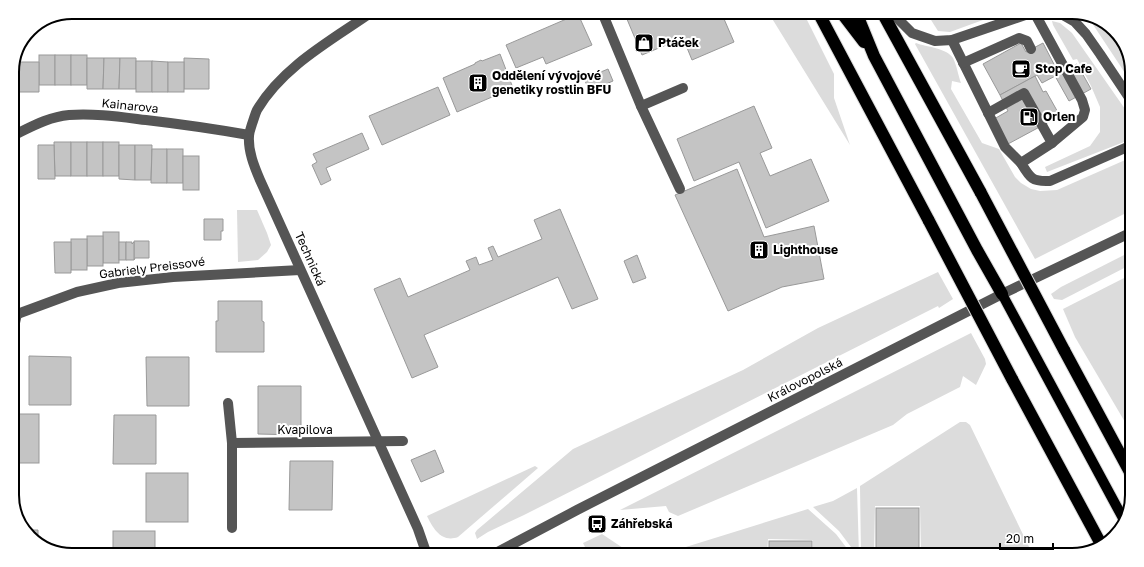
<svg xmlns="http://www.w3.org/2000/svg" width="1144" height="567" font-family="'Golos Text',sans-serif">
<style>
.green{fill:#dcdcdc}
.building{fill:#c4c4c4;stroke:#999}
.lines{fill:none;stroke-linecap:round;stroke-linejoin:round}
.major-casing{stroke:#dbdbdb;stroke-width:12}
.highway-casing{stroke:#dbdbdb;stroke-width:14}
.minor{stroke:#555;stroke-width:10}
.major{stroke:#000;stroke-width:10}
.highway{stroke:#000;stroke-width:12}
.highway-bridge-casing{stroke:#dbdbdb;stroke-width:14;stroke-linecap:butt}
.highway-bridge{stroke:#000;stroke-width:12}
.labels{text-anchor:middle;stroke-width:4;stroke-linejoin:round;paint-order:stroke}
.poi-label{font-size:12px;font-weight:bold;fill:#000;stroke:#fff;text-anchor:start}
.street-label{font-size:12px;fill:#000;stroke:#fff}
.rim{fill:none;stroke:#000;stroke-width:2}
</style>
<rect width="100%" height="100%" fill="#fff"/>
<g class="green">
<polygon points="768,12 803,12 834,74 834,98 850,145"/>
<polygon points="926,12 1005,12 950,32 938,31"/>
<polygon points="1082,14 1098,18 1122,39 1127,53 1126,55 1132,69 1132,74 1127,76 1090,20"/>
<polygon points="1052,21 1060,23 1072,33 1132,119 1132,134 1124,142 1047,172 1045,167 1090,146 1100,132 1100,107 1091,86 1077,59 1073,60 1053,25"/>
<path d="M916,43C926,47 947,48 953,58C957,66 958,75 961,83L952,81L951,89L982,143L999,149L1015,177L1021,183L1031,189L1040,191L1057,190L1132,157V210L1035,259L915,44Z"/>
<polygon points="237,210 257,210 267,233 271,245 267,252 258,260 238,262"/>
<polygon points="1132,251 1132,264 1062,300 1054,299 1051,294 1061,287"/>
<polygon points="938,272 953,299 939,308 938,306 524,515 488,532 477,539 475,533 477,530 573,449 743,370 818,328"/>
<polygon points="1132,274 1132,434 1075,337 1063,309"/>
<polygon points="971,333 985,359 986,364 976,385 963,376 960,387 907,414 893,425 678,516 669,512 666,506 620,510"/>
<polygon points="960,422 966,422 970,425 1033,555 921,555 920,506 875,506 874,555 861,555 860,486"/>
<path d="M535,466L538,468L458,537C442,543 433,529 427,516Z"/>
<polygon points="857,488 859,555 857,555 839,531 813,507 833,501"/>
<polygon points="808,509 836,534 852,555 813,555 813,540 768,539 767,555 660,555"/>
<polygon points="602,534 626,550 627,552 616,555 580,555 587,551 583,543"/>
</g>
<g class="building">
<polygon points="624,12 721,12 734,42 692,60 683,38 642,55"/>
<polygon points="578,14 592,45 546,64 543,57 516,68 506,45"/>
<polygon points="1021,43 1026,52 1043,43 1059,74 1042,83 1037,75 1000,95 983,64"/>
<polygon points="500,54 513,88 457,112 443,78 475,64 475,63 481,60 482,61"/>
<rect x="39" y="55" width="16" height="30"/>
<rect x="55" y="55" width="16" height="30"/>
<rect x="71" y="55" width="16" height="30"/>
<polygon points="87,58 104,58 103,89 87,89"/>
<polygon points="104,58 120,58 119,89 103,89"/>
<polygon points="120,58 136,58 136,89 119,89"/>
<polygon points="184,58 209,59 209,89 184,89"/>
<rect x="136" y="61" width="16" height="31"/>
<polygon points="152,61 168,62 168,92 152,92"/>
<polygon points="15,62 39,62 39,92 14,92"/>
<rect x="168" y="62" width="16" height="30"/>
<polygon points="1077,64 1091,89 1069,101 1055,76"/>
<polygon points="608,69 613,81 590,91 584,79"/>
<polygon points="1035,76 1043,92 1046,91 1060,116 1008,144 994,119 1008,111 1000,95"/>
<polygon points="438,87 450,115 382,145 369,116"/>
<polygon points="754,106 772,148 760,153 770,176 811,159 829,201 766,228 739,162 694,181 677,139"/>
<polygon points="362,133 369,149 326,168 331,180 321,185 312,165 317,162 313,154"/>
<polygon points="54,142 71,142 71,176 55,176"/>
<rect x="71" y="142" width="16" height="34"/>
<rect x="87" y="142" width="16" height="34"/>
<rect x="103" y="142" width="16" height="34"/>
<polygon points="38,145 54,145 55,179 38,179"/>
<polygon points="119,145 135,145 135,180 119,179"/>
<polygon points="135,145 152,145 151,180 135,180"/>
<polygon points="152,149 167,149 167,183 151,183"/>
<rect x="167" y="149" width="16" height="34"/>
<rect x="183" y="156" width="16" height="34"/>
<polygon points="737,169 764,237 814,226 824,279 782,287 728,311 675,195"/>
<polygon points="560,209 598,299 572,309 558,277 424,335 438,367 412,378 374,289 400,278 408,297 470,270 466,261 476,257 479,265 493,260 488,248 493,246 498,257 542,239 534,220"/>
<polygon points="204,219 223,219 223,231 221,231 221,240 204,240"/>
<rect x="103" y="232" width="16" height="31"/>
<rect x="87" y="236" width="16" height="30"/>
<rect x="71" y="239" width="16" height="31"/>
<polygon points="134,241 149,241 149,258 135,258 134,260"/>
<polygon points="54,242 71,242 71,273 55,273"/>
<rect x="119" y="242" width="7" height="18"/>
<polygon points="126,242 132,242 132,244 134,242 134,260 126,260"/>
<polygon points="637,255 646,278 633,283 624,261"/>
<polygon points="218,301 262,301 262,321 264,322 264,352 216,352 216,321 218,321"/>
<polygon points="29,356 71,357 71,405 29,405"/>
<polygon points="146,357 189,357 189,406 147,406"/>
<polygon points="258,386 301,386 301,435 258,434"/>
<rect x="12" y="414" width="27" height="49"/>
<polygon points="114,415 156,415 156,464 113,464"/>
<polygon points="435,450 444,472 421,482 411,460"/>
<polygon points="290,461 333,461 332,510 289,510"/>
<rect x="146" y="473" width="42" height="49"/>
<rect x="876" y="508" width="43" height="47"/>
<polygon points="24,530 38,530 38,543"/>
<rect x="113" y="531" width="42" height="24"/>
<rect x="769" y="541" width="43" height="14"/>
</g>
<g class="lines">
<g class="major-casing">
<polyline id="major" points="1002,294 1125,522"/>
</g>
<g class="highway-casing">
<g id="highway">
<polyline points="818,12 929,221"/>
<polyline points="841,12 864,42"/>
<polyline points="856,12 874,56 977,250 1002,294"/>
<polyline points="882,12 981,193"/>
<polyline points="1064,350 1132,476"/>
<polyline points="1012,379 1102,546"/>
</g>
</g>
<g class="minor">
<path d="M372,12C332,40 283,66 257,110C255,114 254,119 252,124C251,128 249,132 249,136C248,151 254,166 260,180L418,529L427,555"/>
<polyline points="602,12 641,106 680,189"/>
<polyline points="893,12 897,18 912,33 935,41 952,40 1034,12 1043,12"/>
<polyline points="1034,12 1082,100 1085,110 1083,117 1052,143"/>
<polyline points="1049,12 1061,14 1075,22 1086,34 1100,54 1132,102"/>
<polyline points="952,40 1005,147 1021,163"/>
<polyline points="963,63 1019,38 1027,41 1031,49"/>
<polyline points="641,106 683,88"/>
<path d="M988,113L1024,93L1052,143L1021,163C1030,178 1032,182 1050,181L1132,145"/>
<path d="M12,136C31,127 48,117 69,115C94,113 121,117 146,120C180,124 215,129 249,135"/>
<polyline points="12,316 77,292 118,283 173,277 300,270"/>
<polyline points="12,336 17,314"/>
<polyline points="228,403 232,443 232,528"/>
<polyline points="232,443 403,441"/>
<polyline points="492,555 577,510 1002,294 1132,232"/>
</g>
<use href="#major" class="major"/>
<use href="#highway" class="highway"/>
<g class="highway-bridge-casing">
<g id="highway-bridge">
<polyline points="981,193 1064,350"/>
<polyline points="929,221 1012,379"/>
</g>
</g>
<use href="#highway-bridge" class="highway-bridge"/>
</g>
<defs>
<g id="shop-square" transform="scale(1)"><rect x="-9" y="-9" width="18" height="18" rx="4" fill="#000" stroke="#fff"/><path d="M-5-2.5h2.3a2.7 3.5 0 0 1 5.4 0H5L5.5 6h-11ZM-1.5-2.5h3a1.5 2.3 0 0 0-3 0Z" fill="#fff"/></g>
<g id="cafe-square" transform="scale(1)"><rect x="-9" y="-9" width="18" height="18" rx="4" fill="#000" stroke="#fff"/><path d="M-5.5-4.5H6V0H3Q3 3.5 0 3.5H-2.5Q-5.5 3.5-5.5 0ZM3-3.2v2h1.7v-2ZM-6 4.5H4V6H-6Z" fill="#fff"/></g>
<g id="building-square" transform="scale(1)"><rect x="-9" y="-9" width="18" height="18" rx="4" fill="#000" stroke="#fff"/><path d="M-4-6H4V6H1V3H-1V6H-4ZM-2.5-4.3h1.7v1.8h-1.7ZM.8-4.3h1.7v1.8H.8ZM-2.5-1h1.7V.8h-1.7ZM.8-1h1.7V.8H.8Z" fill="#fff"/></g>
<g id="fuel-square" transform="scale(1)"><rect x="-9" y="-9" width="18" height="18" rx="4" fill="#000" stroke="#fff"/><path d="M-5.5-6h7V0h2V4h1.3V-2.5L3-4.5l.8-.8L6-3V5H2.5V1h-1V6h-7ZM-4.2-4.7v3.2H.2V-4.7Z" fill="#fff"/></g>
<g id="bus-square" transform="scale(1)"><rect x="-9" y="-9" width="18" height="18" rx="4" fill="#000" stroke="#fff"/><path d="M-5-6H5V4H4V6H2V4H-2V6H-4V4H-5ZM-3.5-4V0h7V-4ZM-3.5 1.2v1.5H-2V1.2ZM2 1.2v1.5H3.5V1.2Z" fill="#fff"/></g>
</defs>
<g fill-rule="evenodd">
<use href="#shop-square" x="644" y="43"/>
<use href="#cafe-square" x="1021" y="69"/>
<use href="#building-square" x="478" y="83"/>
<use href="#fuel-square" x="1029" y="117"/>
<use href="#building-square" x="759" y="250"/>
<use href="#bus-square" x="597" y="524"/>
</g>
<g class="labels">
<g class="poi-label">
<text x="658" y="47">Ptáček</text>
<text x="1035" y="73">Stop Cafe</text>
<text x="492" y="80">Oddělení vývojové<tspan x="492" dy="14">genetiky rostlin BFU</tspan></text>
<text x="1043" y="121">Orlen</text>
<text x="773" y="254">Lighthouse</text>
<text x="611" y="528">Záhřebská</text>
</g>
<g class="street-label">
<text transform="translate(130 106) rotate(6)" y="4">Kainarova</text>
<text transform="translate(310 259) rotate(66)" y="4">Technická</text>
<text transform="translate(152 268) rotate(-7)" y="4">Gabriely Preissové</text>
<text transform="translate(805 380) rotate(-27)" y="4">Královopolská</text>
<text x="305" y="434">Kvapilova</text>
</g>
</g>
<path d="M0 0H1144V567H0ZM72 19H1072A53 53 0 0 1 1125 72V495A53 53 0 0 1 1072 548H72A53 53 0 0 1 19 495V72A53 53 0 0 1 72 19Z" fill="#fff" fill-rule="evenodd"/>
<path class="rim" d="M72 19H1072A53 53 0 0 1 1125 72V495A53 53 0 0 1 1072 548H72A53 53 0 0 1 19 495V72A53 53 0 0 1 72 19Z"/>
<path d="M1000 543v6h53v-6" fill="none" stroke="#000000" stroke-width="2"/>
<text x="1006" y="543" font-size="12" fill="#000000" stroke="#ffffff" stroke-width="3" paint-order="stroke">20 m</text>
</svg>
